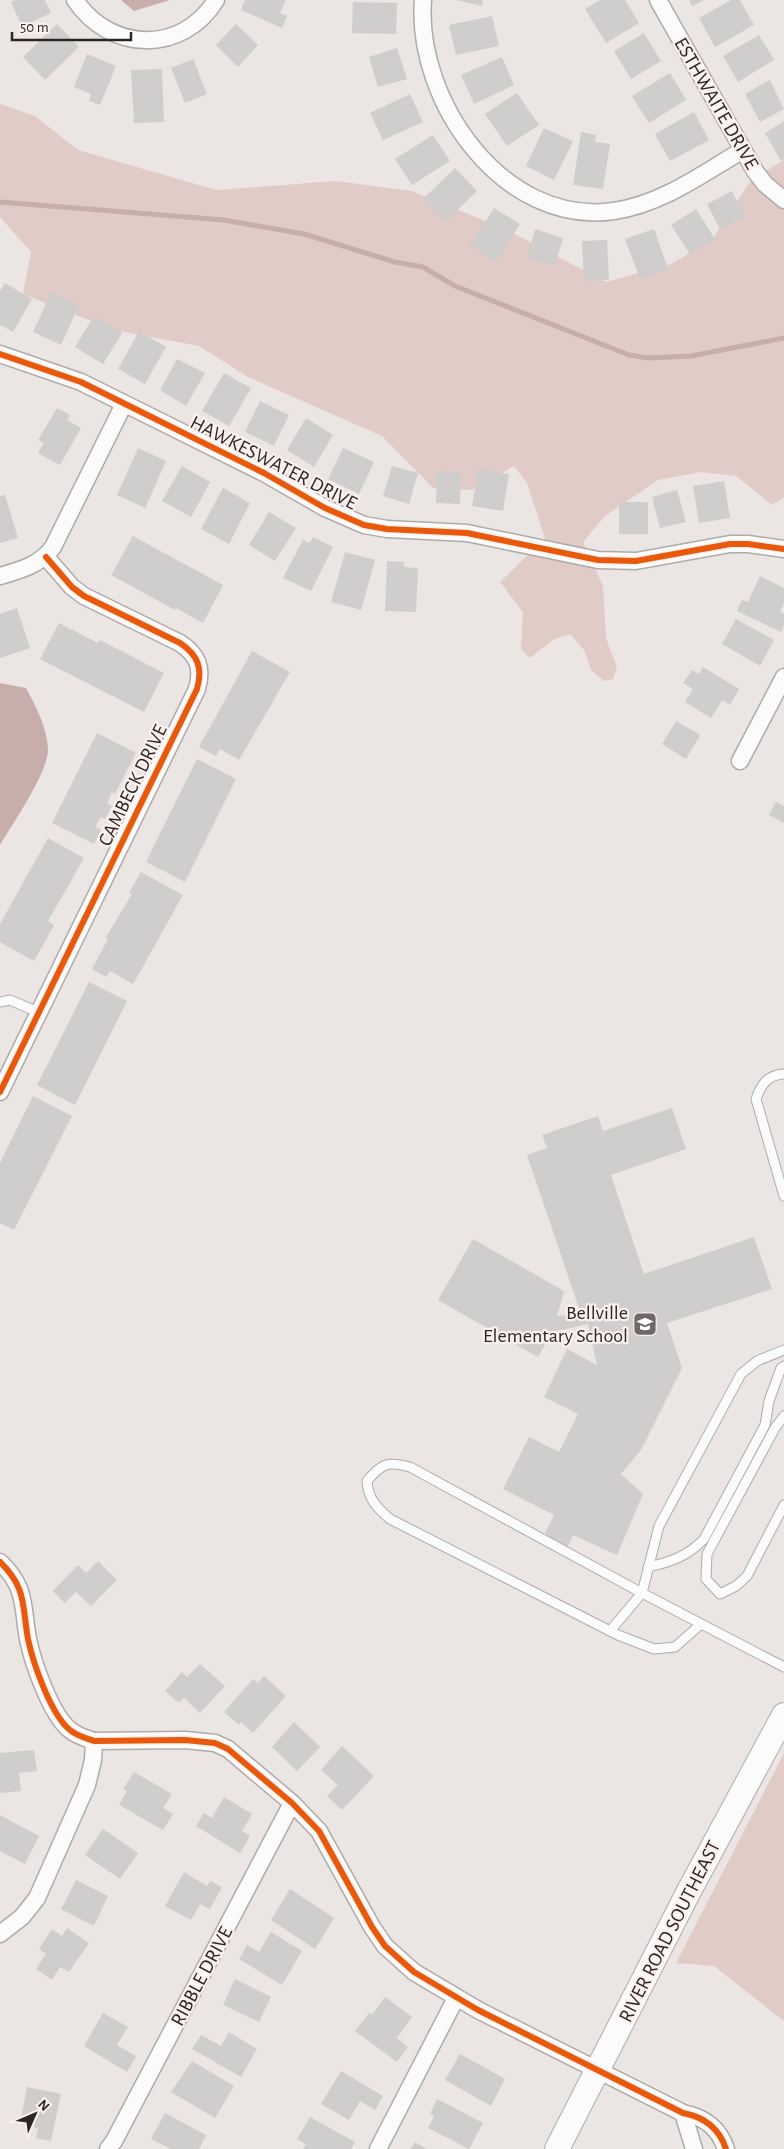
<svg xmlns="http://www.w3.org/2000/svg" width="784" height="2149" font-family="'Alegreya Sans',sans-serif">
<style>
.green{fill:#e0cbc7}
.water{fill:#c7aeab}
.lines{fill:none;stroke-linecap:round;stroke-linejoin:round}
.stream{stroke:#c7aeab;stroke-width:5}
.building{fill:#cfcecd}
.service-casing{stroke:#afabaa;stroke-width:11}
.minor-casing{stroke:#afabaa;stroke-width:19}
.secondary-casing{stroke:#afabaa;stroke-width:26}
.service{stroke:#fcfbfb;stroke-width:9}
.minor{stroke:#fcfbfb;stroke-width:16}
.secondary{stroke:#fcfbfb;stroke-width:24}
.cycleway-casing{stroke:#fcf0ee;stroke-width:9}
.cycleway{stroke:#e8590c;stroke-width:6}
.labels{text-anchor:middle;stroke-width:4.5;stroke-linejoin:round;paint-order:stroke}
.street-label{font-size:20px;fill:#2a2625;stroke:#fcf0ee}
.poi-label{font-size:20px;fill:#2a2625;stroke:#fcf0ee;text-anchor:end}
</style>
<rect width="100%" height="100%" fill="#ebe5e4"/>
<g class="green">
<polygon points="0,104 35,116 78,150 216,190 336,181 411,191 503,228 606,282 671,264 712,240 751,180 784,160 784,497 772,505 736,476 701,472 658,480 605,516 583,542 603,586 606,638 617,667 613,679 604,681 591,670 584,650 570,634 554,639 530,658 521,649 523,612 500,582 545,538 527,483 514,466 472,490 433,488 382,436 248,377 199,346 114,330 23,294 31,252 0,217"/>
<polygon points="784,1753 784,2021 714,1966 676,1963"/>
</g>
<g class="water">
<polygon points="121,0 170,0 134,11"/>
<path d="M0,683L26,688C36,706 47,728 48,749C48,773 13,823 0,845Z"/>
</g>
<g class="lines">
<polyline class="stream" points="0,202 224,220 304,234 395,262 423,267 455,286 629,355 648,358 691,356 784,338"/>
</g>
<g class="building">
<polygon points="16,0 45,0 51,13 22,27 11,2"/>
<polygon points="245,0 286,0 280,13 287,16 282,28 241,10"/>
<polygon points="456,0 483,0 482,6"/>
<polygon points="600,0 625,0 639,23 606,43 585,9"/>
<polygon points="689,0 704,0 692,6"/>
<polygon points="731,0 740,0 754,25 715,47 699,18"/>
<polygon points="353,2 397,3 396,34 352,33"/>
<polygon points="492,16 499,46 456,55 449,25"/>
<polygon points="57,24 79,47 45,80 23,57"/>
<polygon points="236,24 258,45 238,67 216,45"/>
<polygon points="644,33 661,61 631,79 614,51"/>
<polygon points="759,35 774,60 738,82 723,56"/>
<polygon points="397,48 407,79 378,87 369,57"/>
<polygon points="87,54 116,66 100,105 89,101 91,94 74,87"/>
<polygon points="502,57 514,85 474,104 461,75"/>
<polygon points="193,59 207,94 185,103 171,68"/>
<polygon points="162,69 164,122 134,123 131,70"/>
<polygon points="670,73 686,100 649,123 632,96"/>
<polygon points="770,80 784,109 760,122 745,94"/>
<polygon points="517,93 539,125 507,146 485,114"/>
<polygon points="410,94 423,122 383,140 370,113"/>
<polygon points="694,112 709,140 670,161 655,134"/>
<polygon points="784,121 784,159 781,161 765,133"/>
<polygon points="544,128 573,141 554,180 526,166"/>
<polygon points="581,132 596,135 595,142 610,144 603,189 573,185"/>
<polygon points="433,135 450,161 412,185 395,159"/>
<polygon points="455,168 477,191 445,222 423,199"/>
<polygon points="732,191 745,217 720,229 707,204"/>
<polygon points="494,208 520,224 496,262 470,245"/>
<polygon points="696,209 715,239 690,254 671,225"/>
<polygon points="535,229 563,238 555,266 527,257"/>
<polygon points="654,229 668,269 640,279 625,239"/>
<polygon points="607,240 609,280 584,281 582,241"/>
<polygon points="5,283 32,299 13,332 0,325 0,291"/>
<polygon points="51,292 79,305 61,345 33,332"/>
<polygon points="94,316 122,333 103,364 75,347"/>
<polygon points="139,331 166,347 145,384 118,369"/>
<polygon points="177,359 205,373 186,406 160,390"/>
<polygon points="224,373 251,388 229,426 202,411"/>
<polygon points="260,401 289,415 274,446 245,432"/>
<polygon points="57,408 70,415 67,420 81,428 60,465 38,453 44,443 38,440"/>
<polygon points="306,418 333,435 314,467 287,450"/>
<polygon points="138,448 166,461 145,508 117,495"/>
<polygon points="343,448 374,462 359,494 328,479"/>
<polygon points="182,466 210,482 191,517 162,501"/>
<polygon points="392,466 418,473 409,504 383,496"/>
<polygon points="478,469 509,474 503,511 472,506"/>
<polygon points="437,471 461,472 460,504 436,503"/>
<polygon points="724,481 730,518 699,523 693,486"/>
<polygon points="223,488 250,503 229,544 201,529"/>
<polygon points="677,490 686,522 660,528 652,497"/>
<polygon points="5,495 18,538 0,543 0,496"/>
<rect x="619" y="502" width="29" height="32"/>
<polygon points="269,512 296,528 275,561 249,545"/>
<polygon points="133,536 223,585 203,623 176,608 175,610 111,575"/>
<polygon points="313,537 333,547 311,591 283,578 303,540 310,543"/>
<polygon points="345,552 375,560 361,610 331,602"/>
<polygon points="387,561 404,562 404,567 418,568 416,612 385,611"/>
<polygon points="760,576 784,588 784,603 780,612 784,614 784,625 781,632 737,611 742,600 748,602"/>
<polygon points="17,608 30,648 0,658 0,614"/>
<polygon points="736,619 774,640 760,666 722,644"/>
<polygon points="59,623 98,643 100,640 164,673 144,712 40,659"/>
<polygon points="252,651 290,672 239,760 220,749 216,756 199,747"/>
<polygon points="703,667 739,689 730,705 722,700 711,718 685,702 693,689 683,683 692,670 699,674"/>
<polygon points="676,721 700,735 686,759 662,744"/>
<polygon points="97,733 136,753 115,794 112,792 107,804 112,806 105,819 101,817 95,827 101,830 94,844 52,823"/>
<polygon points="197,759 236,779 185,882 146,862"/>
<polygon points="776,802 784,806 784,823 769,815"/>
<polygon points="48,838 84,858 48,921 54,925 34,961 0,942 0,924"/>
<polygon points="141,872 183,895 133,984 110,971 106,977 92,969 108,939 106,937 132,894 129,893"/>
<polygon points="89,982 127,1001 75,1105 37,1085"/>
<polygon points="33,1096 72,1116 14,1230 0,1223 0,1163"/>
<polygon points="672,1108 686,1149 611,1175 644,1274 754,1237 772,1289 667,1323 682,1368 641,1450 621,1474 643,1494 617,1555 573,1535 566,1551 545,1533 554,1515 503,1489 529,1437 559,1452 578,1414 544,1397 567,1349 597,1365 588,1324 552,1332 538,1357 438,1300 473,1239 564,1291 557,1316 581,1314 527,1155 547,1148 542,1135 598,1116 603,1131"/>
<polygon points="98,1561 117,1580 91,1606 76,1592 65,1603 53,1591 78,1565 86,1573"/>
<polygon points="200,1664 225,1686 200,1713 184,1698 179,1703 165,1691 182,1672 187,1677"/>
<polygon points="264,1676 286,1696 253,1733 241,1722 239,1725 224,1712 253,1679 258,1683"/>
<polygon points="294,1722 320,1747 297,1771 272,1747"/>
<polygon points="342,1746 374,1776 342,1810 327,1796 338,1785 321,1770"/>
<polygon points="34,1750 37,1771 19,1773 21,1791 0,1793 0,1753"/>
<polygon points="134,1772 172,1794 163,1808 173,1814 163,1830 119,1805 127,1791 123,1789"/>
<polygon points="224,1797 252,1814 242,1831 250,1836 240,1853 196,1826 204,1813 212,1818"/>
<polygon points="0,1815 39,1836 25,1864 0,1851"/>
<polygon points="103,1829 138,1853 120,1879 85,1855"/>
<polygon points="184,1872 207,1886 210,1881 222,1887 210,1909 200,1904 191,1920 165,1906"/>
<polygon points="76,1880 108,1896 94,1926 61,1909"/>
<polygon points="290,1889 334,1918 315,1949 271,1920"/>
<polygon points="67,1928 89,1943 69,1972 60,1967 52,1980 36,1969 46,1954 39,1949 52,1929 62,1936"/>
<polygon points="271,1932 302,1951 282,1985 239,1959 247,1945 259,1952"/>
<polygon points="235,1979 271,1997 259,2022 223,2005"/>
<polygon points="385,1997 412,2017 397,2038 408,2047 397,2062 355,2031 369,2013 372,2015"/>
<polygon points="103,2013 128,2027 117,2045 136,2056 127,2072 84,2046"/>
<polygon points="229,2032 257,2049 241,2077 192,2049 201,2035 221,2046"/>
<polygon points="460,2054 505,2079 491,2106 445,2080"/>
<polygon points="192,2061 234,2086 215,2118 171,2092"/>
<polygon points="341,2071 383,2096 375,2110 360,2101 349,2120 321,2104"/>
<polygon points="27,2087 61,2094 51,2141 36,2138 38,2128 20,2124"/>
<polygon points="437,2099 483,2123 469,2149 428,2128 434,2116 430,2114"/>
<polygon points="165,2113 206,2135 199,2149 171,2149 151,2139"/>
<polygon points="310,2117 355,2142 351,2149 303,2149 306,2144 297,2139"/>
<polygon points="415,2142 427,2149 411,2149"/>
</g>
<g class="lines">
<g class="service-casing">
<g id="service">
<polyline points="0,1002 10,1000 38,1012"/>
<path d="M784,1074C767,1075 761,1085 756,1099L784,1196"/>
<polyline points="784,1416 775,1428 707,1554 706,1579 720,1594 736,1586 747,1576 784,1505"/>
<path d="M648,1567C671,1562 688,1556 704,1539L765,1425L769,1401L781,1368L784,1366"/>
<path d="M701,1624L675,1647L654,1649L618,1635L390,1519C377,1508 368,1499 367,1481C382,1463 388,1461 410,1467L642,1593L784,1667"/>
<polyline points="610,1631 642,1593 659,1526 741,1374 757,1361 784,1350"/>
</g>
</g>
<g class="minor-casing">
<g id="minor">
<path d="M75,0C110,52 182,55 216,0"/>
<path d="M423,0C415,100 503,227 614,211C662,204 702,174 743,150"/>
<polyline points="658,0 755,171 765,184 784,200"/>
<polyline points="0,354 81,382 264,473 325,508 364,525 387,529 467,533 598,560 636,561 730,544 748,544 784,549"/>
<path d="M0,576C21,570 40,565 53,547L124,404"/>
<polyline points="740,761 784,677"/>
<path d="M0,1092L197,689C203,668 198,655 180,643L84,596L72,587L46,557"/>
<path d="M0,1562C27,1588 22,1606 28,1639C33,1663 51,1715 70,1730C77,1736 86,1738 94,1741L185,1740L215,1743L228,1749L292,1803L319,1831L372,1927L385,1946L414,1972L478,2010L683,2113C705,2117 719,2128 726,2149"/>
<polyline points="0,1934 22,1917 37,1898 87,1785 93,1760 94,1741"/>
<polyline points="683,2113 694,2149"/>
<polyline points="108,2149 114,2141 292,1803"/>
<polyline points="378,2149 456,1998"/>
</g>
</g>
<g class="secondary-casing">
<polyline id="secondary" points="557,2149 689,1891 784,1715"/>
</g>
<use href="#service" class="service"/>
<use href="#minor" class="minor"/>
<use href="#secondary" class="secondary"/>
<g class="cycleway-casing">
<g id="cycleway">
<polyline points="0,354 81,382 264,473 325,508 364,525 387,529 467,533 598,560 636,561 730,544 748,544 784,549"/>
<path d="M0,1092L197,689C203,668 198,655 180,643L84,596L72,587L46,557"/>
<path d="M0,1562C27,1588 22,1606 28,1639C33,1663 51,1715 70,1730C77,1736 86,1738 94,1741L185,1740L215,1743L228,1749L292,1803L319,1831L372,1927L385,1946L414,1972L478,2010L683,2113C705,2117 719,2128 726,2149"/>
</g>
</g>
<use href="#cycleway" class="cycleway"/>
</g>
<defs>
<g id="school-square" transform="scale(1.25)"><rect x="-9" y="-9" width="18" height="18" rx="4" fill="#6e6968" stroke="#fcf0ee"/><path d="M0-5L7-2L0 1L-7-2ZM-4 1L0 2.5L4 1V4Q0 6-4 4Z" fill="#fff"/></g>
</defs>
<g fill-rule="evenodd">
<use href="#school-square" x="645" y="1324"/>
</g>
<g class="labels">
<g class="street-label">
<text transform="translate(717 103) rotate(60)" y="7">ESTHWAITE DRIVE</text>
<text transform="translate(274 462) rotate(27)" y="7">HAWKESWATER DRIVE</text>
<text transform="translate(132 785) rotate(-64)" y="7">CAMBECK DRIVE</text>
<text transform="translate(669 1931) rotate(-63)" y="7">RIVER ROAD SOUTHEAST</text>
<text transform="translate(201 1976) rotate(-62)" y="7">RIBBLE DRIVE</text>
</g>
<g class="poi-label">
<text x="628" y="1319">Bellville<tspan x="628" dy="23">Elementary School</tspan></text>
</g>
</g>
<g transform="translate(35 2114) rotate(45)" stroke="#fcf0ee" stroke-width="4" paint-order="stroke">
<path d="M0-4L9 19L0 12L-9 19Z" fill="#2a2625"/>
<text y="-8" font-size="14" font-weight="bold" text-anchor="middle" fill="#2a2625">N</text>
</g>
<path d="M12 32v8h119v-8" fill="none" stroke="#2a2625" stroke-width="2.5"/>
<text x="20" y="32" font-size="15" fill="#2a2625" stroke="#fcf0ee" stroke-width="4" paint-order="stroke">50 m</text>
</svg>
